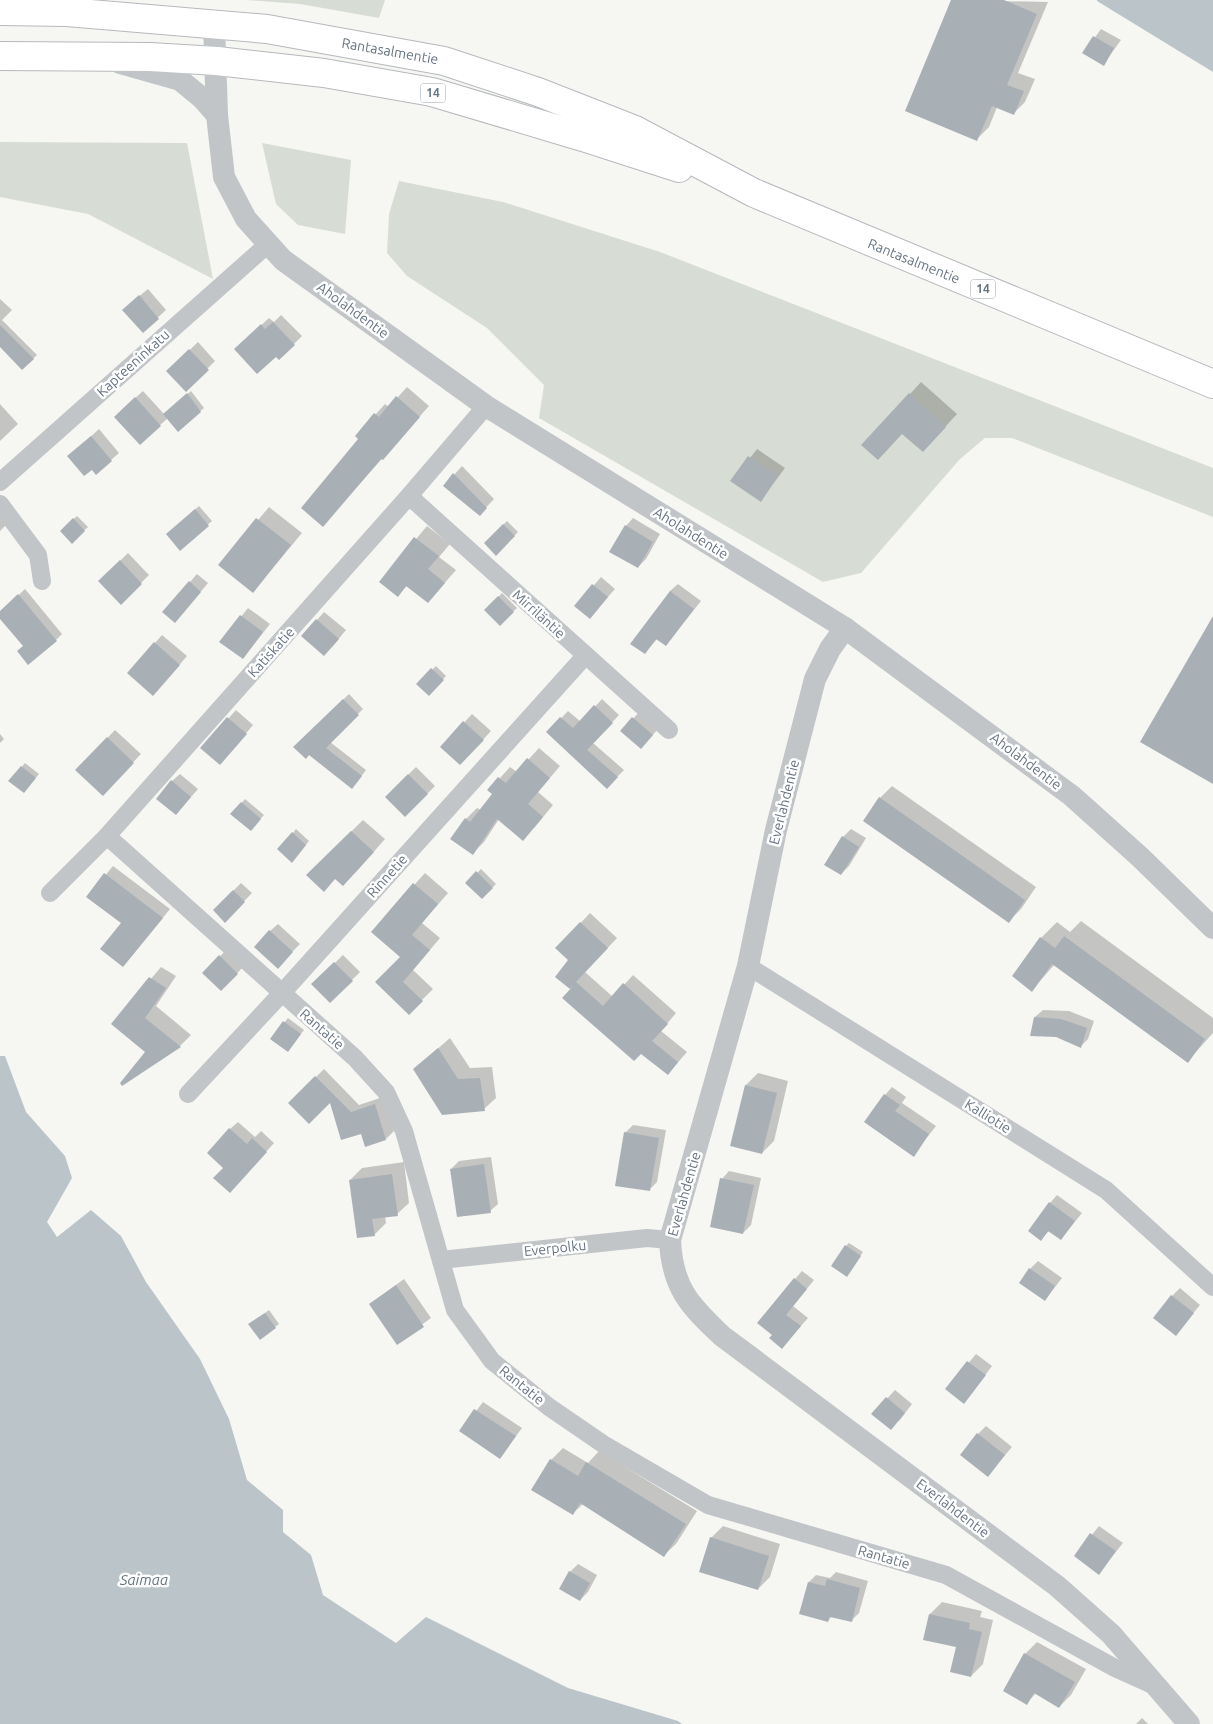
<svg xmlns="http://www.w3.org/2000/svg" width="1213" height="1724" font-family="Ubuntu,sans-serif">
<style>
.green{fill:#d7ddd4}
.water{fill:#bbc5c9}
.shadow{fill:#0003}
.building{fill:#a9b0b5}
.lines{fill:none;stroke-linecap:round;stroke-linejoin:round}
.trunk-casing{stroke:#b6b9bc;stroke-width:30}
.minor{stroke:#c1c5c8;stroke-width:18}
.tertiary{stroke:#c1c5c8;stroke-width:22}
.trunk{stroke:#fff;stroke-width:28}
.labels{text-anchor:middle;stroke-width:5;stroke-linejoin:round;paint-order:stroke}
.shield{fill:#fff;stroke:#959ea8;stroke-width:1}
.shield-label{font-size:12px;font-weight:bold;fill:#677482}
.street-label{font-size:14px;fill:#677482;stroke:#fff}
.water-label{font-size:15px;font-style:italic;fill:#63757f;stroke:#fff}
</style>
<rect width="100%" height="100%" fill="#f6f6f3"/>
<g class="green">
<polygon points="247,0 385,0 379,18 300,4"/>
<polygon points="0,142 187,143 213,279 88,214 0,197"/>
<polygon points="262,143 351,160 345,234 298,225 276,204"/>
<polygon points="399,181 503,202 660,252 1213,468 1213,517 1012,438 985,438 960,459 861,573 823,582 539,418 544,385 487,328 407,276 387,253 389,214"/>
</g>
<g class="water">
<polygon points="1097,0 1213,0 1213,72 1097,1"/>
<polygon points="0,1056 5,1056 26,1112 65,1156 72,1178 47,1222 57,1237 91,1210 121,1236 146,1282 200,1359 229,1419 247,1480 283,1510 283,1532 311,1555 323,1595 396,1643 426,1617 568,1688 678,1721 682,1724 0,1724"/>
</g>
<g class="shadow">
<polygon points="952,0 1048,2 1018,73 1035,79 1025,102 1014,113 997,107 989,127 977,139"/>
<polygon points="1101,29 1121,40 1103,65 1084,53"/>
<polygon points="148,289 166,310 143,331 132,302"/>
<polygon points="0,299 12,310 2,320 37,355 22,369 0,346"/>
<polygon points="281,315 302,336 279,359 276,355 236,349 269,318 274,322"/>
<polygon points="198,342 215,361 186,390 168,371"/>
<polygon points="921,382 957,414 934,439 902,432 910,394"/>
<polygon points="407,387 429,406 323,525 360,439 356,436 385,404 389,407"/>
<polygon points="143,391 164,414 191,391 204,408 178,430 168,418 160,425 123,409"/>
<polygon points="0,404 18,424 0,441"/>
<polygon points="99,429 119,453 111,460 77,449"/>
<polygon points="757,449 785,468 761,500 732,481"/>
<polygon points="462,466 494,499 479,515 444,486"/>
<polygon points="199,506 212,521 180,549 171,531"/>
<polygon points="269,507 302,533 253,592 220,565"/>
<polygon points="77,516 88,527 72,542 61,531"/>
<polygon points="633,518 660,534 646,559 638,567 626,526"/>
<polygon points="0,519 6,525 0,531"/>
<polygon points="507,521 518,532 496,554 485,543"/>
<polygon points="427,526 450,544 439,557 456,570 428,602 408,585 397,596 380,582"/>
<polygon points="128,553 149,575 121,603 100,581"/>
<polygon points="197,574 208,583 183,613 190,582"/>
<polygon points="601,577 615,589 590,617 576,606"/>
<polygon points="678,584 701,601 666,645 657,639 645,653 670,591"/>
<polygon points="25,589 62,634 56,640 24,646 0,617 0,613"/>
<polygon points="502,593 517,608 500,624 486,610"/>
<polygon points="248,608 270,624 243,658 221,642"/>
<polygon points="324,612 346,630 332,647 317,620"/>
<polygon points="162,635 187,656 161,686 155,643"/>
<polygon points="436,666 446,676 429,694 418,684"/>
<polygon points="349,694 363,709 330,742 366,770 357,782 295,747"/>
<polygon points="602,699 619,715 593,743 624,770 614,780 548,732 568,711 581,722"/>
<polygon points="236,710 253,725 228,755 202,748"/>
<polygon points="641,710 660,727 648,740 622,731"/>
<polygon points="472,714 491,731 468,756 442,747"/>
<polygon points="115,730 141,754 102,795 77,770"/>
<polygon points="0,734 4,739 0,743"/>
<polygon points="539,748 560,766 538,792 553,805 534,828 499,819 484,842 473,853 466,819 477,808 481,810 494,794 489,790 510,767 517,772"/>
<polygon points="25,763 39,774 27,788 10,781"/>
<polygon points="416,767 435,786 405,816 386,797"/>
<polygon points="180,774 198,789 176,814 172,781"/>
<polygon points="892,786 1036,887 1021,909 1009,921 880,798"/>
<polygon points="245,799 264,815 254,826 232,814"/>
<polygon points="363,820 385,839 355,873 336,878 307,875"/>
<polygon points="296,829 309,841 295,858 293,833"/>
<polygon points="851,829 866,838 849,866 841,874 843,837"/>
<polygon points="113,866 170,909 123,966 123,922 88,896"/>
<polygon points="481,869 496,884 482,898 467,883"/>
<polygon points="425,873 448,893 422,923 440,938 413,970 433,989 409,1013 377,982 402,957 372,932"/>
<polygon points="241,883 252,893 225,921 214,910"/>
<polygon points="590,913 617,938 585,972 613,997 633,975 676,1013 661,1031 687,1052 668,1074 576,984 570,960 557,948"/>
<polygon points="1081,921 1213,1018 1213,1033 1187,1062 1055,964 1032,990 1041,938 1057,922 1070,932"/>
<polygon points="278,924 300,944 285,959 270,931"/>
<polygon points="227,949 245,965 221,990 204,973"/>
<polygon points="343,955 360,972 330,1002 313,984"/>
<polygon points="161,967 176,976 156,1006 191,1035 180,1046 123,1085 147,1052 113,1024"/>
<polygon points="1043,1010 1069,1011 1094,1021 1088,1039 1081,1046 1035,1017"/>
<polygon points="288,1018 304,1030 291,1047 272,1038"/>
<polygon points="450,1038 470,1068 492,1067 496,1098 484,1109 427,1058"/>
<polygon points="324,1069 359,1105 383,1097 394,1131 386,1139 331,1100 290,1103"/>
<polygon points="758,1073 788,1081 774,1141 762,1153 732,1145 746,1085"/>
<polygon points="892,1087 906,1097 902,1103 936,1126 913,1155 885,1095"/>
<polygon points="238,1122 255,1137 261,1131 274,1143 237,1184 225,1168 230,1129"/>
<polygon points="633,1125 666,1130 657,1182 649,1190 625,1133"/>
<polygon points="491,1157 498,1204 490,1211 451,1169 459,1161"/>
<polygon points="404,1162 409,1203 397,1214 385,1216 386,1223 374,1235 350,1180 362,1168"/>
<polygon points="729,1171 761,1178 751,1225 743,1233 722,1179"/>
<polygon points="1057,1195 1082,1213 1061,1239 1049,1231 1041,1239 1050,1203"/>
<polygon points="849,1243 863,1252 850,1272 846,1246"/>
<polygon points="1038,1261 1062,1278 1045,1300 1030,1269"/>
<polygon points="802,1271 814,1280 793,1306 808,1318 782,1347 773,1335 795,1279"/>
<polygon points="404,1279 431,1318 397,1343 370,1304"/>
<polygon points="1180,1288 1200,1305 1176,1334 1172,1296"/>
<polygon points="269,1310 279,1324 275,1327 254,1321"/>
<polygon points="976,1354 992,1366 971,1394 947,1389"/>
<polygon points="895,1390 912,1404 899,1421 873,1414"/>
<polygon points="483,1402 522,1428 500,1458 461,1431"/>
<polygon points="986,1426 1012,1447 987,1476 978,1434"/>
<polygon points="563,1448 588,1463 599,1451 697,1511 676,1544 664,1555 583,1504 572,1514 533,1490 551,1460"/>
<polygon points="723,1526 780,1544 770,1577 758,1589 711,1538"/>
<polygon points="1099,1526 1123,1543 1099,1573 1075,1556"/>
<polygon points="578,1564 597,1575 588,1592 580,1600 570,1572"/>
<polygon points="836,1572 868,1581 859,1613 851,1621 832,1616 828,1620 809,1582 816,1575 830,1578"/>
<polygon points="942,1602 982,1611 980,1617 993,1620 983,1664 971,1676 958,1646 924,1639 930,1614"/>
<polygon points="1037,1642 1086,1669 1071,1695 1059,1707 1036,1693 1027,1703 1004,1690 1025,1654"/>
<polygon points="1142,1718 1148,1724 1136,1724"/>
</g>
<g class="building">
<polygon points="951,0 1004,0 1037,14 1007,85 1024,91 1014,115 992,106 977,141 905,111"/>
<polygon points="1093,36 1114,48 1104,66 1082,53"/>
<polygon points="139,295 159,319 143,333 122,310"/>
<polygon points="273,322 295,345 279,360 276,357 257,374 234,349 261,324 265,329"/>
<polygon points="0,325 34,359 22,370 0,347"/>
<polygon points="189,349 209,370 186,392 166,371"/>
<polygon points="187,393 201,412 178,432 163,414"/>
<polygon points="909,393 946,427 923,452 902,434 878,460 861,445"/>
<polygon points="396,396 420,417 383,460 381,459 323,527 301,508 358,439 355,436 374,413 379,417"/>
<polygon points="135,397 161,426 140,445 114,417"/>
<polygon points="91,436 112,461 96,475 92,470 84,476 67,456"/>
<polygon points="748,456 778,476 761,502 730,481"/>
<polygon points="453,473 487,508 480,516 443,486"/>
<polygon points="195,509 209,526 180,551 166,534"/>
<polygon points="73,518 85,531 72,544 60,531"/>
<polygon points="256,518 291,545 253,593 218,565"/>
<polygon points="503,524 515,536 496,556 484,543"/>
<polygon points="625,525 653,542 638,568 609,552"/>
<polygon points="414,537 439,556 428,569 445,583 428,603 406,586 398,597 379,582"/>
<polygon points="120,560 142,584 121,605 98,581"/>
<polygon points="189,581 201,592 175,623 162,612"/>
<polygon points="592,584 608,597 590,619 574,606"/>
<polygon points="670,591 694,609 666,646 656,639 645,654 630,644"/>
<polygon points="18,594 57,641 28,665 17,651 23,646 0,619 0,611"/>
<polygon points="498,596 514,612 500,626 484,610"/>
<polygon points="240,615 263,632 243,659 219,642"/>
<polygon points="1213,616 1213,784 1140,742"/>
<polygon points="316,619 339,639 324,656 301,636"/>
<polygon points="154,642 180,665 153,696 127,673"/>
<polygon points="431,668 444,680 429,696 416,684"/>
<polygon points="343,699 359,715 326,748 362,776 352,789 309,755 306,759 293,747"/>
<polygon points="594,705 613,723 587,750 618,777 607,789 546,732 560,717 573,728"/>
<polygon points="227,717 247,734 220,765 200,748"/>
<polygon points="632,717 653,735 641,749 620,731"/>
<polygon points="463,721 484,740 460,765 440,747"/>
<polygon points="107,737 134,763 103,796 75,770"/>
<polygon points="527,758 550,778 528,804 543,817 523,841 497,819 473,855 450,839 465,818 470,822 492,794 487,790 498,777 506,783"/>
<polygon points="21,766 36,778 24,793 8,781"/>
<polygon points="408,774 428,794 405,817 385,797"/>
<polygon points="171,780 191,797 176,815 156,799"/>
<polygon points="879,797 1025,900 1009,923 863,821"/>
<polygon points="241,802 261,819 251,831 230,814"/>
<polygon points="351,831 374,852 343,886 335,879 324,892 306,875"/>
<polygon points="292,832 306,845 292,863 277,849"/>
<polygon points="842,836 859,847 841,875 824,865"/>
<polygon points="476,871 493,888 482,899 465,883"/>
<polygon points="104,873 163,918 123,967 100,949 121,923 86,897"/>
<polygon points="413,883 438,904 412,935 430,950 403,982 423,1001 409,1015 375,982 400,957 371,932"/>
<polygon points="233,890 245,902 225,923 213,910"/>
<polygon points="580,922 608,948 576,982 603,1006 623,983 668,1024 652,1041 678,1062 668,1075 641,1054 634,1061 562,998 574,985 570,989 555,977 568,960 555,948"/>
<polygon points="269,930 293,952 278,969 254,947"/>
<polygon points="1064,936 1205,1039 1188,1063 1052,964 1032,992 1012,976 1040,937 1055,948"/>
<polygon points="219,955 238,974 221,991 202,973"/>
<polygon points="334,962 353,981 330,1003 311,984"/>
<polygon points="149,977 166,988 145,1018 181,1047 122,1086 120,1083 145,1052 111,1024"/>
<polygon points="1034,1017 1061,1019 1087,1028 1081,1048 1056,1037 1030,1036"/>
<polygon points="283,1021 301,1034 288,1052 270,1039"/>
<polygon points="438,1048 458,1079 480,1078 485,1111 442,1115 413,1069"/>
<polygon points="315,1076 351,1112 375,1104 386,1140 365,1147 361,1134 341,1140 330,1103 309,1124 288,1103"/>
<polygon points="745,1085 777,1093 762,1154 730,1146"/>
<polygon points="884,1094 900,1105 895,1111 929,1134 914,1157 864,1122"/>
<polygon points="229,1128 247,1144 252,1138 267,1152 230,1193 213,1178 223,1168 207,1153"/>
<polygon points="624,1132 659,1138 650,1191 615,1186"/>
<polygon points="484,1164 491,1213 457,1217 450,1169"/>
<polygon points="392,1174 398,1216 372,1219 375,1236 357,1238 349,1180"/>
<polygon points="720,1178 754,1185 743,1234 710,1227"/>
<polygon points="1049,1202 1075,1221 1061,1240 1048,1231 1041,1241 1028,1231"/>
<polygon points="845,1245 861,1256 847,1277 831,1266"/>
<polygon points="1029,1268 1055,1286 1045,1301 1019,1283"/>
<polygon points="794,1278 807,1289 786,1315 801,1326 782,1349 769,1338 772,1335 757,1323"/>
<polygon points="396,1285 424,1327 397,1345 369,1304"/>
<polygon points="1171,1295 1194,1313 1176,1336 1153,1318"/>
<polygon points="265,1313 276,1328 260,1340 248,1324"/>
<polygon points="967,1361 986,1375 964,1404 945,1389"/>
<polygon points="886,1397 905,1413 891,1430 871,1414"/>
<polygon points="474,1409 516,1436 500,1459 459,1431"/>
<polygon points="977,1433 1005,1455 988,1477 960,1455"/>
<polygon points="550,1459 578,1476 586,1462 686,1524 664,1557 580,1503 573,1515 531,1490"/>
<polygon points="1090,1533 1116,1551 1099,1575 1074,1556"/>
<polygon points="710,1537 769,1556 758,1590 699,1572"/>
<polygon points="569,1571 590,1583 580,1601 559,1589"/>
<polygon points="827,1579 860,1588 852,1622 830,1617 828,1622 799,1614 808,1582 825,1586"/>
<polygon points="929,1614 970,1623 969,1629 982,1632 971,1677 950,1672 956,1647 923,1640"/>
<polygon points="1024,1653 1075,1682 1059,1708 1034,1693 1027,1705 1003,1691"/>
</g>
<g class="lines">
<g class="trunk-casing">
<g id="trunk">
<polyline points="0,11 67,12 267,29 444,61 538,92 635,130 754,193 1213,384"/>
<polyline points="0,56 150,57 217,61 324,73 432,92 583,137 679,168"/>
</g>
</g>
<g class="minor">
<polyline points="0,482 267,245"/>
<polyline points="409,496 669,730"/>
<polyline points="0,504 38,555 42,581"/>
<polyline points="107,836 355,1058 386,1092 404,1131 455,1310 492,1361 549,1407 603,1444 708,1505 946,1575 1115,1668 1155,1686"/>
<polyline points="50,893 107,836 409,496 486,406"/>
<polyline points="748,966 1106,1190 1213,1287"/>
<polyline points="188,1094 282,993 585,656"/>
<polyline points="441,1260 647,1238 670,1240"/>
</g>
<g class="tertiary">
<polyline points="214,25 217,115 224,177 246,219 283,260 486,406 845,628 1072,796 1140,857 1213,928"/>
<polyline points="120,63 180,80 202,98 217,115"/>
<path d="M845,628L830,649L815,679L776,830L748,966L670,1240C672,1287 689,1305 722,1336L1057,1586L1111,1634L1189,1724"/>
</g>
<use href="#trunk" class="trunk"/>
</g>
<g class="labels">
<g class="shield">
<rect x="420.5" y="83.5" width="25" height="19" rx="4"/>
<rect x="970.5" y="279.5" width="25" height="19" rx="4"/>
</g>
<g class="shield-label">
<text x="433" y="97">14</text>
<text x="983" y="293">14</text>
</g>
<g class="street-label">
<text transform="translate(390 51) rotate(10)" y="5">Rantasalmentie</text>
<text transform="translate(914 261) rotate(22)" y="5">Rantasalmentie</text>
<text transform="translate(353 310) rotate(36)" y="5">Aholahdentie</text>
<text transform="translate(133 363) rotate(-42)" y="5">Kapteeninkatu</text>
<text transform="translate(691 533) rotate(32)" y="5">Aholahdentie</text>
<text transform="translate(539 614) rotate(42)" y="5">Mirriläntie</text>
<text transform="translate(271 652) rotate(-48)" y="5">Katiskatie</text>
<text transform="translate(1026 761) rotate(37)" y="5">Aholahdentie</text>
<text transform="translate(784 802) rotate(-76)" y="5">Everlahdentie</text>
<text transform="translate(387 876) rotate(-48)" y="5">Rinnetie</text>
<text transform="translate(322 1029) rotate(41)" y="5">Rantatie</text>
<text transform="translate(988 1116) rotate(32)" y="5">Kalliotie</text>
<text transform="translate(684 1194) rotate(-74)" y="5">Everlahdentie</text>
<text transform="translate(555 1248) rotate(-6)" y="5">Everpolku</text>
<text transform="translate(522 1385) rotate(39)" y="5">Rantatie</text>
<text transform="translate(953 1508) rotate(37)" y="5">Everlahdentie</text>
<text transform="translate(884 1557) rotate(16)" y="5">Rantatie</text>
</g>
<g class="water-label">
<text x="144" y="1585">Saimaa</text>
</g>
</g>
</svg>
